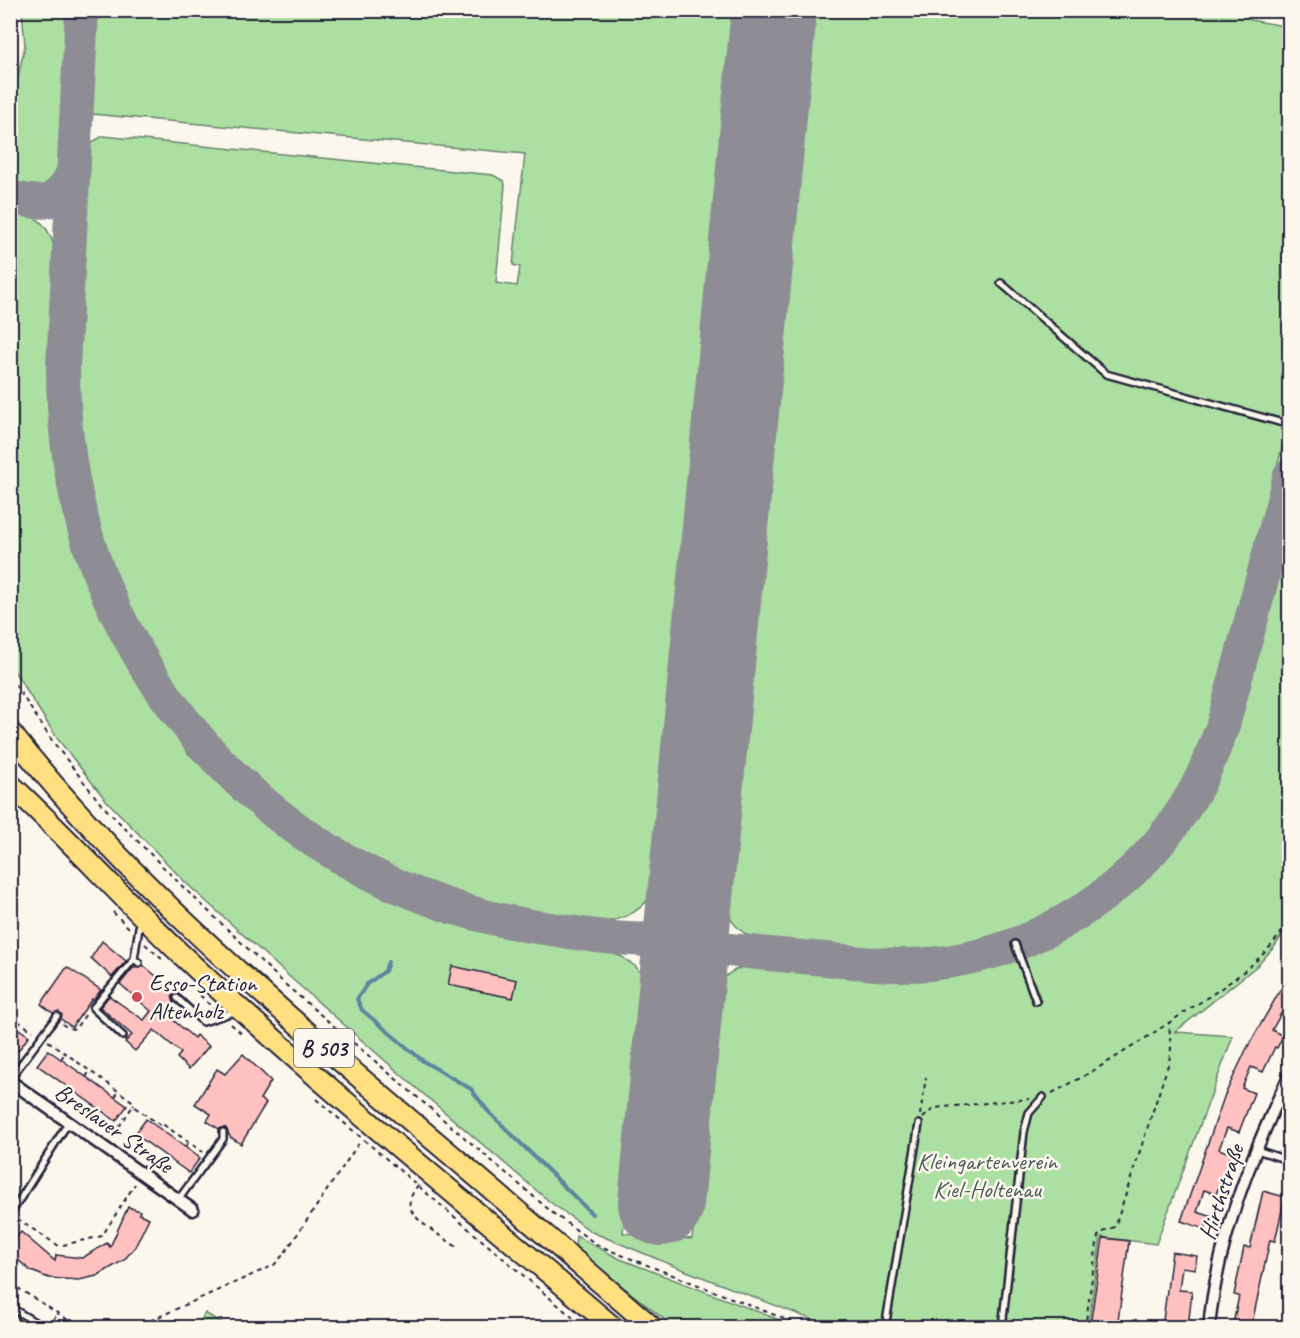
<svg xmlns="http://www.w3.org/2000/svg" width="1300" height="1338" font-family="Caveat,sans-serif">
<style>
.green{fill:#ace0a2;stroke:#67816e;stroke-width:1.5}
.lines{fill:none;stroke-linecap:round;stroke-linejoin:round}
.stream{stroke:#5b869f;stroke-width:4}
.taxiway{stroke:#8e8c94;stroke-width:34}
.runway{stroke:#8e8c94;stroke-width:86}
.building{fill:#fec1c0;stroke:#22223b;stroke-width:1.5}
.lane-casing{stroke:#22223b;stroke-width:10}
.street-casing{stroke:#22223b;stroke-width:15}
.highway-casing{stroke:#22223b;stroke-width:24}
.path{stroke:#22223b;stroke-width:2;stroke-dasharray:4.5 4.5;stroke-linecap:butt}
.lane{stroke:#fbf7ec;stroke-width:5}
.street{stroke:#fbf7ec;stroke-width:10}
.highway{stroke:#ffdf80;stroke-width:20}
.poi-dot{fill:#d1495b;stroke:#fbf7ec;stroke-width:2}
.labels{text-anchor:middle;stroke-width:5;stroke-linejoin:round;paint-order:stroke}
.shield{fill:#fbf7ec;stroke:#636270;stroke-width:1.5}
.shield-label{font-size:22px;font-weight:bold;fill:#22223b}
.poi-label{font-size:24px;fill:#22223b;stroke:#fbf7ec;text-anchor:start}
.street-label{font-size:24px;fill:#22223b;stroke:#fbf7ec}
.park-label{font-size:24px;fill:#4b5b5a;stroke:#fbf7ec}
</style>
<rect width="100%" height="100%" fill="#fbf7ec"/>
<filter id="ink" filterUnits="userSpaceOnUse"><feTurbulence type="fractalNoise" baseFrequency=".0167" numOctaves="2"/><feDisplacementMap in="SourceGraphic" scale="12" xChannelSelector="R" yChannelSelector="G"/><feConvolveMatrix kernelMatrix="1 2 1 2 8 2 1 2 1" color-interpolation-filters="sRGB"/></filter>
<g filter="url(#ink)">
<g class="green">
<path d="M1253,10L1250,20L1289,27V421L1207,735C1190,774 1169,810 1142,844C1086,913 983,953 896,953C852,952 808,946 764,942C744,936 732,926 724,906L810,11Z"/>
<path d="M22,11H68L59,163C50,190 35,191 10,185L11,109L25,45Z"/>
<path d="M97,11H740L657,888C644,908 629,919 604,922L528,911L484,901L413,878L393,868L342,841L297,811L260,781L224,747L185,703L151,648L114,573L89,487L79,407V338L89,144L103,136L493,175L504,181L505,185L496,283L517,286L520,267L513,265L525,154L92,114Z"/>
<path d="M11,211C36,216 46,220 54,246L48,408L55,473L74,541L96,606L133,677L188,753L239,802L306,855L384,896L448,923L551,945L607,951L622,957L636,967L647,982L623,1233L692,1239L716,988C724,974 738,967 753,964L897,977L925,976L961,971L1012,958L1020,965L1035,1004L1041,1001L1025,960L1026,953L1071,931L1106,910L1152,867L1182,832L1199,806L1225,754L1289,522V924L1275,946L1258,965L1175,1032L1233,1036L1156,1244L1101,1237L1088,1327H831L679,1268L592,1232L550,1202L414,1086L292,979L186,883L105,799L57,738L11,666Z"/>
<polygon points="576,1236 620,1259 798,1327 674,1327 575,1249"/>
<polygon points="205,1313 228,1327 197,1327"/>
</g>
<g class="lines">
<polyline class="stream" points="388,962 385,971 367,984 357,999 362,1010 423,1061 471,1089 487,1110 592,1214"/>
<g class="taxiway">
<path d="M82,10L63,366C63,415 68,464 80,512C93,567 117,620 147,668C238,815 386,908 557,930C589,935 622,941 654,939C684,924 688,881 695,851"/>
<path d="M10,197C44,205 58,207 73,172"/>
<path d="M695,878C695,906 693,935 721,949C755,953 790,956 825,959C860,963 894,967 929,964C1038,954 1140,888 1194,792C1206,771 1214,749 1223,725L1290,475"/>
</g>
<polyline class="runway" points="661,1203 774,10"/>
</g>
<g class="building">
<polygon points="102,941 126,961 112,977 91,958"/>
<polygon points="143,965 176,993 172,996 174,1002 165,1013 194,1038 196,1035 209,1046 189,1069 177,1058 181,1053 154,1030 135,1051 125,1042 132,1035 100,1007 109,996 144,1020 151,1011 120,984 133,968 140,968"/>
<polygon points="452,966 517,980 513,998 448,985"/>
<polygon points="67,967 101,990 93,1000 92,999 72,1027 61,1019 62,1015 59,1012 53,1013 41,1004"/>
<polygon points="1290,973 1290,1013 1283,1010 1272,1030 1283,1036 1277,1048 1275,1047 1263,1072 1251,1067 1242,1088 1254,1093 1239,1132 1227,1128 1219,1149 1232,1154 1216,1194 1204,1190 1197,1212 1210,1216 1205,1229 1181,1221 1224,1097 1246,1050"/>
<polygon points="10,1023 29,1036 18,1051 10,1046"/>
<polygon points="48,1050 127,1106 116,1121 37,1065"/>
<polygon points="243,1054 271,1081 260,1099 266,1103 241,1144 230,1137 226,1128 219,1129 207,1121 211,1114 195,1104 217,1069 225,1074"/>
<polygon points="146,1119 200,1158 189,1173 135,1134"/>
<polygon points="1263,1191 1285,1197 1275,1241 1270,1240 1251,1328 1232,1328 1239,1296 1234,1295 1244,1247 1250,1248"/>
<polygon points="128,1207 140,1211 139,1214 149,1218 135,1247 124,1260 97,1276 79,1280 49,1278 31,1271 10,1253 10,1249 15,1243 12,1242 21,1232 55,1261 56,1255 82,1258 107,1243 110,1247"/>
<polygon points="1103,1238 1129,1241 1117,1328 1090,1326"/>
<polygon points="1172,1252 1197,1256 1195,1269 1182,1267 1179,1290 1192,1291 1188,1328 1162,1328"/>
</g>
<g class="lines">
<g class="lane-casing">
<g id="lane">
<polyline points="1001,283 1106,374 1290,425"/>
<polyline points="1015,944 1036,1001"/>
<polyline points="139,963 134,959 140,921"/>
<polyline points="177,998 203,1022 237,1011"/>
<polyline points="123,1036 93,1008 134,959"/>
<polyline points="10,1079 57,1016"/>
<polyline points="1257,1150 1290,1161"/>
<polyline points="178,1200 223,1139 223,1132"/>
<polyline points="10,1215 68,1123"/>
<polyline points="10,1307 38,1324"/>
<polyline points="885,1328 919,1124"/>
<polyline points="1002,1328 1024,1132 1029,1113 1043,1097"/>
</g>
</g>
<g class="street-casing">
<g id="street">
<polyline points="10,1081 193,1210"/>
<path d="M1209,1328C1217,1239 1252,1154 1290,1074"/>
</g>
</g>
<g class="highway-casing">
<g id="highway">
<path d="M10,732C131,886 281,1011 430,1137C505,1200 579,1264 653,1328"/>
<path d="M10,784C70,840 125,901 184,957C322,1087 470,1206 614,1328"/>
</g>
</g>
<g class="path">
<polyline points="10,677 53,742 101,804 182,886 287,986 554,1214 596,1244 619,1254 808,1328"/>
<polyline points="113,912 130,929"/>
<polyline points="145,944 163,960"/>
<polyline points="200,995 215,1010"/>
<polyline points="10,1016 33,1031"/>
<polyline points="12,1024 15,1019"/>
<polyline points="62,1024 68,1028 75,1029 86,1014"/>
<polyline points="231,1024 242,1034"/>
<polyline points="48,1041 135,1103 133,1106"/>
<polyline points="61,1059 65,1053"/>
<polyline points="86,1077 90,1071"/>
<path d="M1052,1093C1094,1072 1134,1046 1173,1020C1218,990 1261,967 1290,920"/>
<polyline points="115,1097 119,1091"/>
<polyline points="316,1099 585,1328"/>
<polyline points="920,1115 926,1077"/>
<polyline points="923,1118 934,1108 1029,1099"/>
<polyline points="114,1134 133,1106 160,1125 161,1123 203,1152"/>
<polyline points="185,1147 189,1142"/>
<path d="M418,1185C414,1191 408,1199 410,1207C413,1221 446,1239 457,1247"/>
<polyline points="17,1219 59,1246 102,1236 135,1184"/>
<polyline points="10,1283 81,1328"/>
<polyline points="49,1328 57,1313"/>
<polyline points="134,1328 274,1265 284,1254 361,1140"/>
<polyline points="1085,1328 1098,1236 1106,1230 1115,1227 1169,1062 1171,1049 1169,1023"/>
<polyline points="1283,1328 1286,1312"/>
</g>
<use href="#lane" class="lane"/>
<use href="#street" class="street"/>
<use href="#highway" class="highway"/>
</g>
</g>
<circle class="poi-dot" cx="137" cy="997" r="6"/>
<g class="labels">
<rect class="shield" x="294" y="1029" width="60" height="38" rx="4.5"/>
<g class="shield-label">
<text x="324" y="1056">B 503</text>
</g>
<g class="poi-label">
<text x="149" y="991">Esso-Station<tspan x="149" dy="28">Altenholz</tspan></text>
</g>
<g class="street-label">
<text transform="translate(114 1128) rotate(35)" y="8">Breslauer Straße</text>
<text transform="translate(1221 1192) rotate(-72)" y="8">Hirthstraße</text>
</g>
<g class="park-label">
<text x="987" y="1169">Kleingartenverein<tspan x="987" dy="28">Kiel-Holtenau</tspan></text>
</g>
</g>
<rect width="1300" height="1338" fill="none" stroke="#fbf7ec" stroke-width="36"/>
<rect x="18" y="18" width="1264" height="1302" fill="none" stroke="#22223b" stroke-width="2" filter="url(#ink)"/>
</svg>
